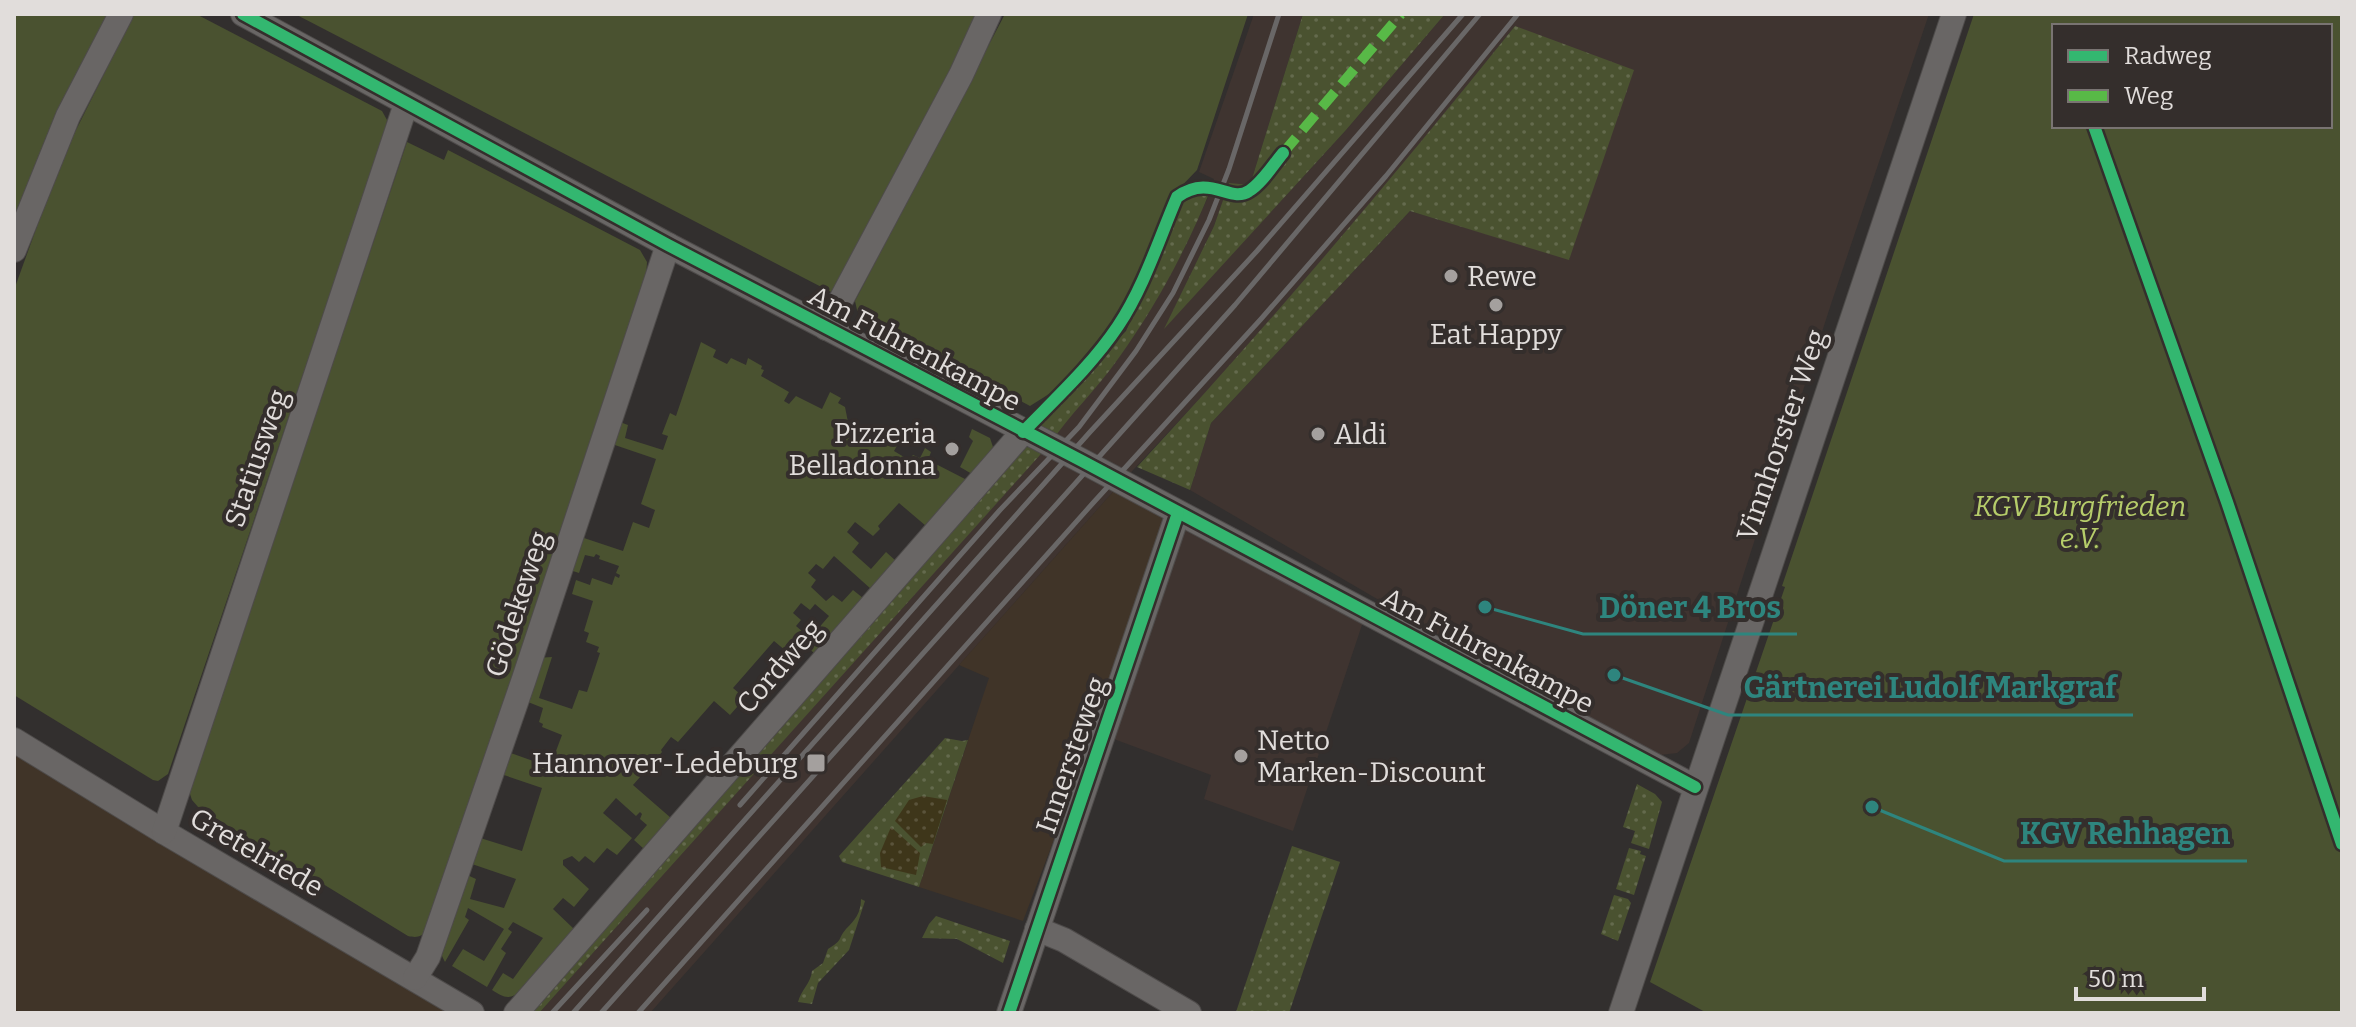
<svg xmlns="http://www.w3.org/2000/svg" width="2356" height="1027" font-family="Bitter,serif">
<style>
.built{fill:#3f3430}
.industrial{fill:#403428}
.grass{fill:url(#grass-dots)}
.sand{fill:url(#sand-dots)}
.garden{fill:#4a5230;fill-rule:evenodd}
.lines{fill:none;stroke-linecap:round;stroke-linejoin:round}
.minor-casing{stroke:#4e4b4a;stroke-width:26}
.minor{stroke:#696665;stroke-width:24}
.rail{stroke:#696767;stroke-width:5}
.quiet{stroke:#58b947;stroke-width:10;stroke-dasharray:20 10;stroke-linecap:butt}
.cycleway-casing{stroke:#342e2c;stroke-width:17}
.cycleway{stroke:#33b770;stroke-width:12}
.poi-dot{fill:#a4a09e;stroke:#342e2c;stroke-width:3}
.labels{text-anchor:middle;stroke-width:8;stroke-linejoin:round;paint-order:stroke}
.poi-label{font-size:28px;fill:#e1dddb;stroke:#342e2c;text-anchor:start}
.street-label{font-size:28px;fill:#e1dddb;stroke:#342e2c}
.park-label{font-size:28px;font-style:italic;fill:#b6cd6a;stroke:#342e2c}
.leader{fill:none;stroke:#2e857e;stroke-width:3}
.callout-dot{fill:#2e857e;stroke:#342e2c;stroke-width:3}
.callout-label{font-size:30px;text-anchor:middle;font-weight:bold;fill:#2e857e;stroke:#342e2c;stroke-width:8;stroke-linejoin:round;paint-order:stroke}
</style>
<defs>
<pattern id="grass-dots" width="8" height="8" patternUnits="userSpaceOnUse" patternTransform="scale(2)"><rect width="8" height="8" fill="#4a5230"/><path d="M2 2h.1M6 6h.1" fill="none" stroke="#646a4d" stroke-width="1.8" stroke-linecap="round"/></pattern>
<pattern id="sand-dots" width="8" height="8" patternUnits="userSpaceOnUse" patternTransform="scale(2)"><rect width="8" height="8" fill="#3e361a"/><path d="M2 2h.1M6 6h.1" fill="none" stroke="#5a533b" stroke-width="1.8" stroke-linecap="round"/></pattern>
</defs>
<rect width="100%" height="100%" fill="#322f2e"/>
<g class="built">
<polygon points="1254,14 1303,14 1250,185 1229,184 1214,226 1166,326 1346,130 1445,14 1929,14 1832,301 1689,743 1677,753 1660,755 1444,638 1190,490 1211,423 1410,211 1570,259 1515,26 1380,194 1237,359 1120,484 650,1013 539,1013 1023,472 1117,360 1155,302 1184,249 1208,197 1214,179 1199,172"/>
<polygon points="1178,513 1366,613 1293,831 1204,799 1211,775 1103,735"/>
</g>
<g class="industrial">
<polygon points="1120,484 1178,513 1023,921 919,887 989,678 959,665"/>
<polygon points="14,748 157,837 448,1013 14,1013"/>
</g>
<g class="grass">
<polygon points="1303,14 1445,14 1346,130 1164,329 1214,226 1229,183 1250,185"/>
<path d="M1515,26L1634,70L1569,260L1410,211L1211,423L1190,490L1137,467C1269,325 1393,178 1515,26Z"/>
<path d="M1196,183L1212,186C1188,247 1156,306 1118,359C1097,389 1070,414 1049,445L539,1013H521L1026,431L1126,331L1185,188Z"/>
<polygon points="945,738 962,741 968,740 919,887 842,862 839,856"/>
<polygon points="1637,784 1655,794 1662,802 1649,849 1631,843 1635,831 1623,827"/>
<polygon points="1292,846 1340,862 1289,1013 1238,1013 1236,1012"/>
<polygon points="1629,848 1641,851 1640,854 1646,856 1634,895 1616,889"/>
<polygon points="1614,895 1628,899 1631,903 1618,941 1601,934"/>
<path d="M861,899L865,901L849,950L818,983L812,1004L798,1002C801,990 811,983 812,971L823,963L828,949C844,939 837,940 846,929C855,920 861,913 861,899Z"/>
<polygon points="936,916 1010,941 1003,963 957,939 922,938 929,924"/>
</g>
<g class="sand">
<polygon points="923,796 947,800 933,844 926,843 921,847 895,821 909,800"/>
<polygon points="891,827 920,853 916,875 881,867 880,853"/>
</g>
<g class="garden">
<polygon points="14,14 113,14 14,224"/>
<polygon points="134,14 196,14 382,111 387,120 386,129 168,774 158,781 153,780 14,695 14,290 61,160"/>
<polygon points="295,14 977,14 903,168 833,293"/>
<polygon points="1005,14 1248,14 1197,170 1172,196 1127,305 1057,389 1030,406 861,316 857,310 855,301"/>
<path d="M1974,14H2342V1013H1707L1650,982L1785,587L1782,586ZM2054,26H2330V126H2054Z"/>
<path d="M407,142L444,160L448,150L640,250L647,262L646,277L428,930C421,937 417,938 408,936L199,808L192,800L189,791Z"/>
<path d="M701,342L716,350L713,357L727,364L731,358L746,365L748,358L762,366L761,369L764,370L761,376L789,392L784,401L789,404L796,396L822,409L830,392L841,398L838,403L845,407L850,432L871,443L877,432L898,444L894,451L909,460L913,455L920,458L925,448L931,452L928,460L967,480L926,526L899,503L878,526L880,529L873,536L855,522L847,532L859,543L852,552L871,569L886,552L896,561L871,589L834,556L823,569L816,564L808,573L816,580L811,587L826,601L833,595L842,602L853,590L863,598L814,653L798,639L786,651L774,641L733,688L745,698L730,715L714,701L678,742L671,737L661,750L662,752L633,785L671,818L644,849L634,840L647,825L640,819L642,814L640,812L636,816L616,798L603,813L632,838L617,855L607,848L594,863L585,856L579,862L572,856L563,860V865L589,889L574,907L563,898L553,909L574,929L517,994C507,1000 502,996 492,990L503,973L513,979L543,938L513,922L508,929L512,932L501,949L506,953L487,987L452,966L463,949L484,961L504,929L468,908L465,917L469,920L445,962L440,952L465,874L476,879L470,899L504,908L516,879L469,863L477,837L522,851L542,788L498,773L505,751L550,767L562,735L542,727L543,724L539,722L543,708L523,700L537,658L552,657L539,698L572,709L579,690L587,692L600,653L597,652L599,647L586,642L589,633L584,631L593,601L572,594L576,580L590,585L592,578L612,585L615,576L619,578L620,575L616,573L619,566L599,559L600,556L596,554L594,557L585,555L579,573L567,569L578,536L623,551L633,522L649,528L655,510L641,504L656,459L609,443L617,421L628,425L625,438L663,450L668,436L662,434L670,413L676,416ZM801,603L810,610L815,604L829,616L810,638L796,626L801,620L793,613Z"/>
<polygon points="972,429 990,438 993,447 972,474 960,467 973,441 969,437"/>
</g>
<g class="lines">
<g class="minor-casing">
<g id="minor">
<polyline points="243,14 668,245 1082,461 1695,787"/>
<polyline points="14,250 68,116 121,14"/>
<polyline points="826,328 961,75 989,14"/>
<polyline points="14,740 164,832 472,1013"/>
<polyline points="164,832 406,104"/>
<polyline points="1037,929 1064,940 1189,1013"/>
<polyline points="415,978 428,957 524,679 668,245"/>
<polyline points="516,1013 1023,432"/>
<polyline points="1009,1013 1178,513"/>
<polyline points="1621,1013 1954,14"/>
</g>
</g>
<use href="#minor" class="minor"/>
<g class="rail">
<polyline points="740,805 1000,510 1079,427 1136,351 1173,293 1209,220 1229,169 1279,14"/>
<polyline points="552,1013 647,910"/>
<polyline points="573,1013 1090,432 1257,251 1463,14"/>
<polyline points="601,1013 1235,305 1480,14"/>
<polyline points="638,1013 1093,503 1261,319 1386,176 1518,14"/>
</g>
<polyline class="quiet" points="1283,153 1401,14"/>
<g class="cycleway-casing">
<g id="cycleway">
<polyline points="243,14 668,245 1082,461 1695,787"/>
<polyline points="2094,126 2227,502 2342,844"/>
<path d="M1023,432C1056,398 1092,365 1118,326C1144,287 1159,239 1177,197C1211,173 1230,204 1249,191C1262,183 1273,165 1283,153"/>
<polyline points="1009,1013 1178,513"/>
</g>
</g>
<use href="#cycleway" class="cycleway"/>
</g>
<g class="poi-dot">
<circle cx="1451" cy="276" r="8"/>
<circle cx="1496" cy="305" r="8"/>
<circle cx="1318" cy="434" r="8"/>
<circle cx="952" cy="449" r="8"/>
<circle cx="1241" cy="756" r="8"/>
<rect x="806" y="753" width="20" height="20" rx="4"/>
</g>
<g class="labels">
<g class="poi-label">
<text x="1467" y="286">Rewe</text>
<text x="1496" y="344" text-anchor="middle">Eat Happy</text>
<text x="936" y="443" text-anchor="end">Pizzeria<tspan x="936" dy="32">Belladonna</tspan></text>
<text x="1334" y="444">Aldi</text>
<text x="1257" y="750">Netto<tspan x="1257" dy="32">Marken-Discount</tspan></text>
<text x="798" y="773" text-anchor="end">Hannover-Ledeburg</text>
</g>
<g class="street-label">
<text transform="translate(915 348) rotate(28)" y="10">Am Fuhrenkampe</text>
<text transform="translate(1781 435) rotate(-71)" y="10">Vinnhorster Weg</text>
<text transform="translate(256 458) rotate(-71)" y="10">Statiusweg</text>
<text transform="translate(517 604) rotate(-72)" y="10">Gödekeweg</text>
<text transform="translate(1488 650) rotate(28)" y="10">Am Fuhrenkampe</text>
<text transform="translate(779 666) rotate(-49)" y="10">Cordweg</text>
<text transform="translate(1071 755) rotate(-71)" y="10">Innersteweg</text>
<text transform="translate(257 852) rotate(30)" y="10">Gretelriede</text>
</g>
<g class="park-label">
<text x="2080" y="516">KGV Burgfrieden<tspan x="2080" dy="32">e.V.</tspan></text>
</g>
</g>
<path class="leader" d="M1485 607L1583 634H1797M1614 675L1728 715H2133M1872 807L2004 861H2247"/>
<g class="callout-dot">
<circle cx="1485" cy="607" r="8"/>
<circle cx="1614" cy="675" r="8"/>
<circle cx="1872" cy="807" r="8"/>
</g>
<g class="callout-label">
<text x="1690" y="618">Döner 4 Bros</text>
<text x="1930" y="698">Gärtnerei Ludolf Markgraf</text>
<text x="2125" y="844">KGV Rehhagen</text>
</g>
<rect width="2356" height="1027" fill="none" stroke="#e1dddb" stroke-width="32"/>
<rect x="2052" y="24" width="280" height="104" fill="#342e2c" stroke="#797472" stroke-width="2"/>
<rect x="2068" y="50" width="40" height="12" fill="#33b770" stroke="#797472" stroke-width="2"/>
<text x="2124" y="64" font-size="24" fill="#e1dddb">Radweg</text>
<rect x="2068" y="90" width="40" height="12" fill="#58b947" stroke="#797472" stroke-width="2"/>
<text x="2124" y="104" font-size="24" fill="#e1dddb">Weg</text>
<path d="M2076 987v12h128v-12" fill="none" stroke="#e1dddb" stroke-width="4"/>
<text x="2088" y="987" font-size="24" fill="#e1dddb" stroke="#342e2c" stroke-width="6" paint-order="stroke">50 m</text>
</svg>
